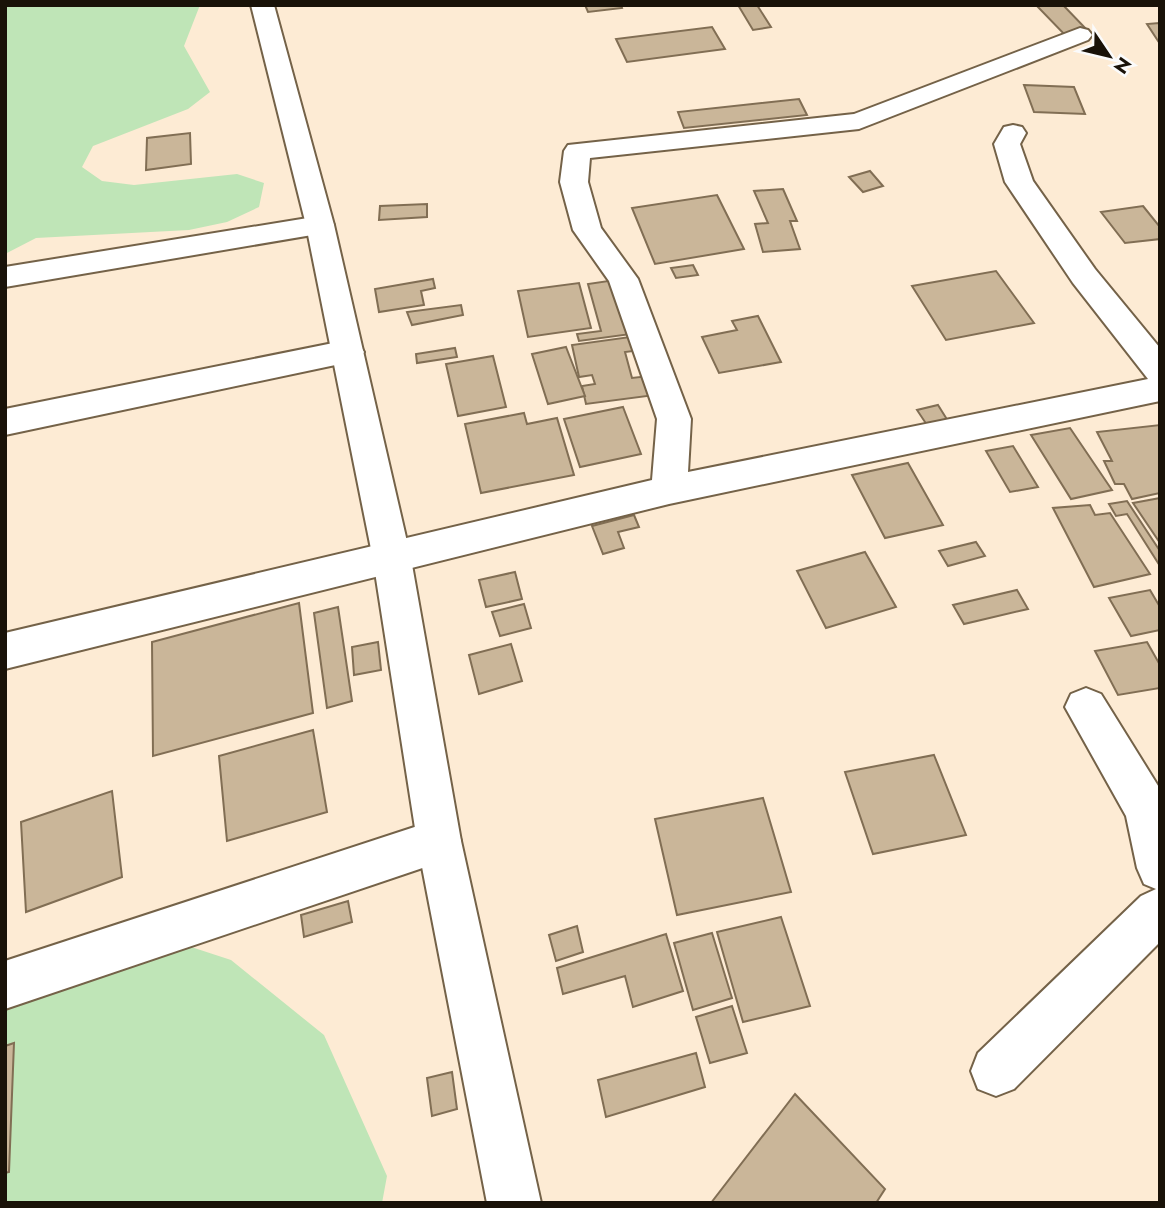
<svg xmlns="http://www.w3.org/2000/svg" width="1165" height="1208" font-family="Jost,sans-serif">
<style>
.green{fill:#bfe5b7}
.building{fill:#cab699;stroke:#816e54;stroke-width:2}
.lines{fill:none;stroke-linecap:round;stroke-linejoin:round}
.minor-casing{stroke:#746248;stroke-width:4}
.major-casing{stroke:#746248;stroke-width:4}
.minor{fill:#fff;fill-rule:evenodd}
.major{fill:#fff;fill-rule:evenodd}
</style>
<rect width="100%" height="100%" fill="#fdebd4"/>
<g class="green">
<polygon points="5,5 200,5 184,46 210,92 188,109 93,146 82,167 102,181 134,185 237,174 264,183 259,207 227,222 189,230 36,238 5,254"/>
<polygon points="179,943 231,960 324,1035 387,1176 382,1203 5,1203 5,1010 123,970"/>
</g>
<g class="building">
<polygon points="585,5 621,5 622,8 588,12"/>
<polygon points="738,5 757,5 771,27 753,30"/>
<polygon points="1036,5 1063,5 1090,33 1066,36"/>
<polygon points="1159,23 1160,24 1160,44 1147,24"/>
<polygon points="712,27 725,49 627,62 616,39"/>
<polygon points="1024,85 1074,87 1085,114 1034,112"/>
<polygon points="799,99 807,115 684,128 678,112"/>
<polygon points="190,133 191,164 146,170 147,138"/>
<polygon points="870,171 883,186 863,192 849,177"/>
<polygon points="783,189 797,221 790,221 800,249 763,252 755,224 768,223 754,191"/>
<polygon points="717,195 744,249 655,264 632,208"/>
<polygon points="427,204 427,217 379,220 380,206"/>
<polygon points="1143,206 1160,227 1160,239 1125,243 1101,212"/>
<polygon points="693,265 698,275 676,278 671,268"/>
<polygon points="996,271 1034,323 946,340 912,286"/>
<polygon points="433,279 435,288 421,291 424,305 379,312 375,289"/>
<polygon points="615,280 631,334 579,341 577,334 601,331 588,284"/>
<polygon points="579,283 591,328 528,337 518,291"/>
<polygon points="461,305 463,315 412,325 407,312"/>
<polygon points="758,316 781,362 719,373 702,337 737,330 732,321"/>
<polygon points="637,336 641,350 625,352 632,378 649,376 655,395 586,404 582,386 595,384 592,375 579,377 572,345"/>
<polygon points="566,347 585,396 548,404 532,354"/>
<polygon points="455,348 457,357 417,363 416,354"/>
<polygon points="493,356 506,407 458,416 446,364"/>
<polygon points="938,405 948,421 927,425 917,410"/>
<polygon points="623,407 641,454 580,467 564,419"/>
<polygon points="524,413 527,424 557,418 574,475 481,493 465,424"/>
<polygon points="1160,425 1160,493 1132,499 1124,484 1115,484 1104,461 1112,461 1097,432"/>
<polygon points="1070,428 1112,490 1071,499 1031,435"/>
<polygon points="1013,446 1038,487 1010,492 986,451"/>
<polygon points="908,463 943,525 885,538 852,475"/>
<polygon points="1160,498 1160,543 1133,503"/>
<polygon points="1127,501 1160,551 1160,566 1127,514 1116,516 1109,504"/>
<polygon points="1090,505 1095,515 1110,513 1150,574 1094,587 1053,508"/>
<polygon points="634,515 639,527 618,532 624,548 603,554 592,526"/>
<polygon points="976,542 985,556 948,566 939,551"/>
<polygon points="865,552 896,607 826,628 797,571"/>
<polygon points="515,572 522,599 486,607 479,580"/>
<polygon points="1017,590 1028,609 964,624 953,605"/>
<polygon points="1150,590 1160,607 1160,630 1131,636 1109,598"/>
<polygon points="299,603 313,713 153,756 152,642"/>
<polygon points="524,604 531,628 500,636 492,612"/>
<polygon points="338,607 352,701 327,708 314,613"/>
<polygon points="378,642 381,670 354,675 352,647"/>
<polygon points="1147,642 1160,665 1160,688 1118,695 1095,651"/>
<polygon points="511,644 522,681 479,694 469,655"/>
<polygon points="313,730 327,812 227,841 219,756"/>
<polygon points="934,755 966,835 873,854 845,772"/>
<polygon points="112,791 122,877 26,912 21,822"/>
<polygon points="763,798 791,892 677,915 655,819"/>
<polygon points="348,901 352,922 304,937 301,915"/>
<polygon points="781,917 810,1006 743,1022 717,932"/>
<polygon points="577,926 583,952 556,961 549,935"/>
<polygon points="712,933 732,998 693,1010 674,943"/>
<polygon points="666,934 683,991 633,1007 625,976 563,994 557,968"/>
<polygon points="732,1006 747,1053 710,1063 696,1017"/>
<polygon points="14,1043 9,1172 5,1173 5,1046"/>
<polygon points="696,1053 705,1087 606,1117 598,1080"/>
<polygon points="452,1072 457,1109 432,1116 427,1078"/>
<polygon points="795,1094 885,1189 876,1203 711,1203"/>
</g>
<g class="lines">
<g class="minor-casing">
<g id="minor">
<polygon points="1080,28 1088,30 1092,35 1088,40 859,129 590,158 588,182 601,228 638,279 691,419 688,472 1148,379 1073,283 1005,182 994,144 1004,127 1013,125 1022,127 1026,133 1020,144 1033,181 1095,269 1160,348 1160,401 669,504 5,669 5,633 652,480 657,419 609,281 573,230 560,182 564,151 568,145 854,114"/>
<polygon points="320,216 330,218 334,225 330,232 5,287 5,267"/>
<polygon points="348,340 359,344 364,352 359,360 5,435 5,409"/>
<polygon points="1086,688 1101,694 1160,789 1160,942 1014,1089 996,1096 978,1089 971,1071 978,1053 1141,896 1156,889 1144,884 1137,868 1126,816 1065,707 1071,694"/>
<polygon points="439,819 455,825 461,841 455,857 5,1009 5,961"/>
</g>
</g>
<g class="major-casing">
<polygon id="major" points="251,5 274,5 334,225 411,559 461,841 541,1203 487,1203 417,841 373,559 306,225"/>
</g>
<use href="#minor" class="minor"/>
<use href="#major" class="major"/>
</g>
<rect width="1165" height="1208" fill="none" stroke="#191208" stroke-width="14"/>
<g transform="translate(1109 56) rotate(125)" stroke="#fbfbfb" stroke-width="5" paint-order="stroke">
<path d="M0-5L12 26L0 18L-12 26Z" fill="#191208"/>
<text y="-10" font-size="19" font-weight="bold" text-anchor="middle" fill="#191208">N</text>
</g>
</svg>
